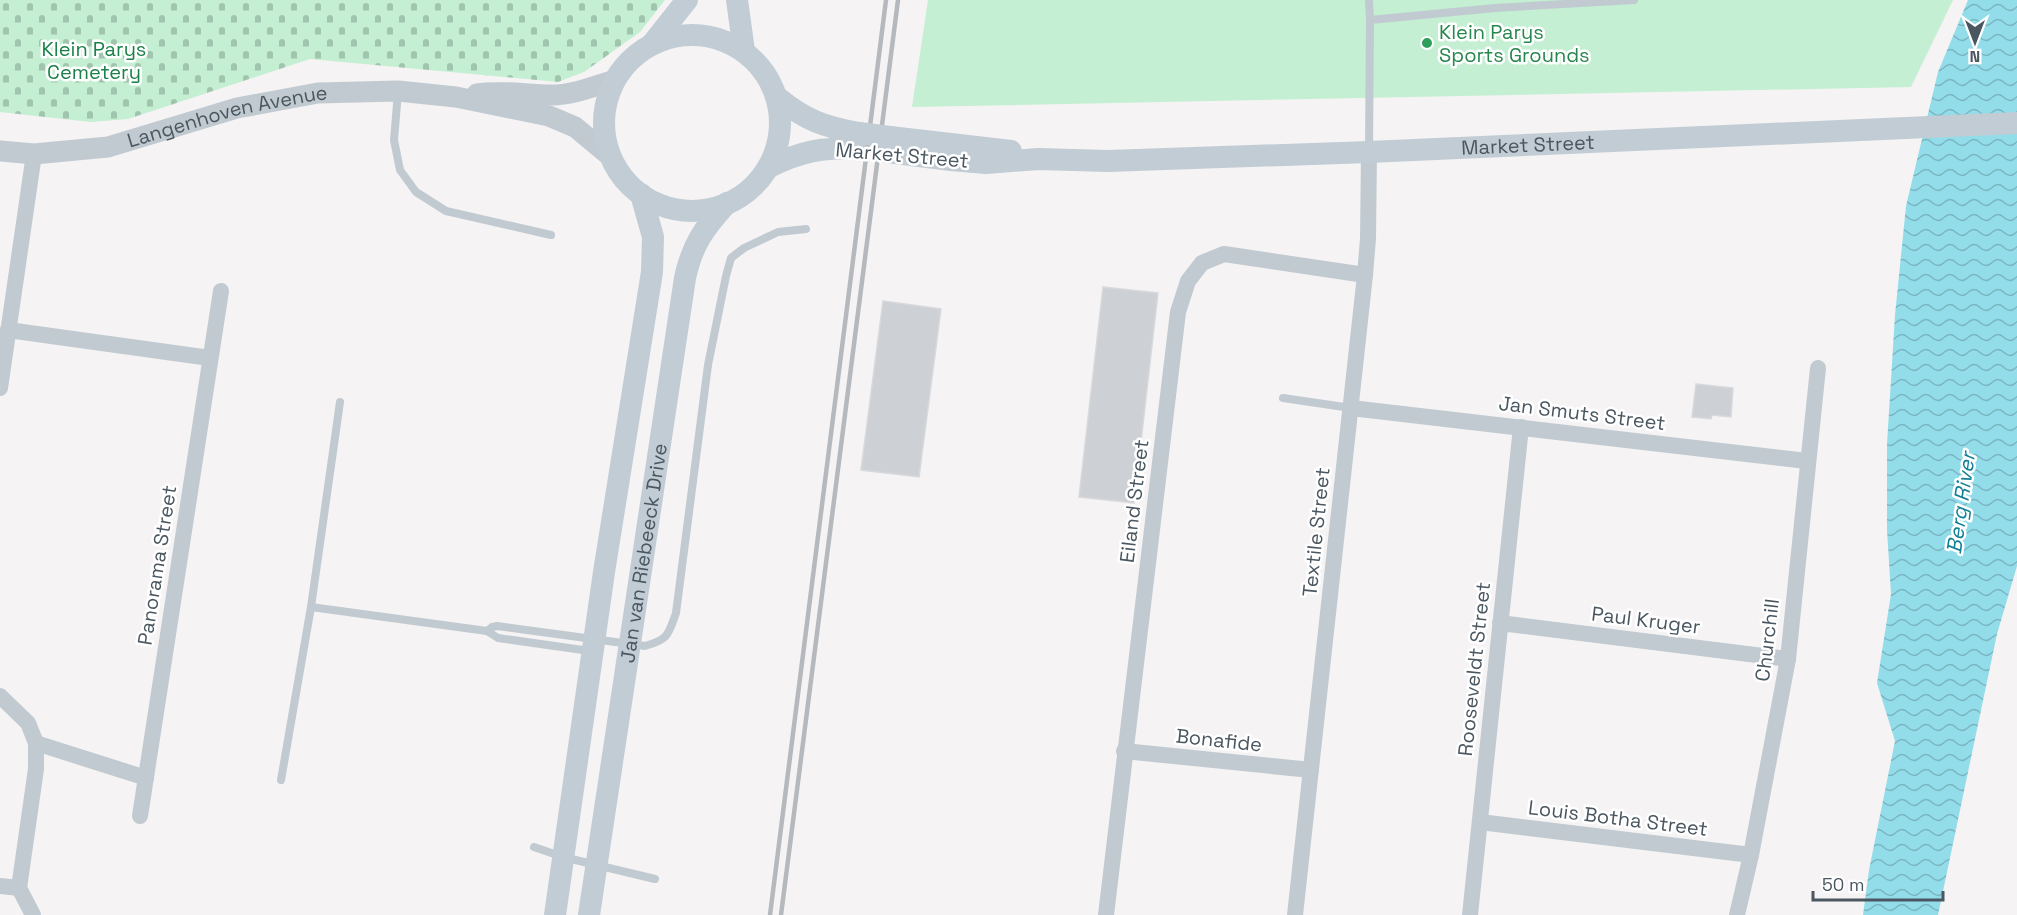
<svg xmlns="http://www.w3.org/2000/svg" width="2017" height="915" font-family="'Space Grotesk',sans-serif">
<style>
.green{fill:#c4efd2}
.cemetery{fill:url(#cemetery-stones)}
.water{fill:url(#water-waves)}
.building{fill:#cdd0d4;stroke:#d7d9dd;stroke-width:1.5}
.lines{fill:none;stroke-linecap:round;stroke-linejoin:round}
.service{stroke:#c1cad1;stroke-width:8}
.minor{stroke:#c1cad1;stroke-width:16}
.tertiary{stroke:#c1cad1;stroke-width:21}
.secondary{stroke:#c1ccd5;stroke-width:22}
.rail{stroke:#b5b8bc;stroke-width:4.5}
.secondary-bridge{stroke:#c1ccd5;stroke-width:22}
.leisure-dot{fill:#2e9e5b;stroke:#fff;stroke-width:2}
.labels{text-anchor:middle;stroke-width:5;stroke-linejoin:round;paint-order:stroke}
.leisure-label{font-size:20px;fill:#27864d;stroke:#fff;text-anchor:start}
.park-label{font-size:20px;fill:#1b8149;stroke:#fff}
.street-label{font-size:20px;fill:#4a5760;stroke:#fff}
.water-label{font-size:21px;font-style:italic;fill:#118095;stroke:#fff}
</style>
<defs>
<pattern id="cemetery-stones" width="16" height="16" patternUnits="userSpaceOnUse" patternTransform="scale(1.5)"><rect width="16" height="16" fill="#c4efd2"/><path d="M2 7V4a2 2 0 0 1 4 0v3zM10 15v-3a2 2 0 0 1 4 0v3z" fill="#a1c4ae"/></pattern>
<pattern id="water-waves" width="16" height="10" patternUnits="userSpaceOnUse" patternTransform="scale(1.5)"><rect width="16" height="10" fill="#93ddea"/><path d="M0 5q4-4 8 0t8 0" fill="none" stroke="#7ab6c1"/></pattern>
</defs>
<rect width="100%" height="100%" fill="#f5f3f3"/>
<polygon class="green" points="928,0 1953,0 1911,87 912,107"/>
<polygon class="cemetery" points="0,0 665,0 640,32 584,72 558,82 310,59 128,119 91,122 0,112"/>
<polygon class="water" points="1968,0 2017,0 2017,566 1997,634 1938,915 1863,915 1869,870 1895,741 1877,683 1891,594 1887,530 1887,444 1895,315 1906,206 1938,72"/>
<g class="building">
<polygon points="1103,287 1158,293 1134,503 1079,497"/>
<polygon points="883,301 941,309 919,477 861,470"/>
<polygon points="1696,384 1733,388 1731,417 1712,415 1711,419 1692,417"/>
</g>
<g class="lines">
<g class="service">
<polyline points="1369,0 1370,20"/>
<polyline points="398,92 394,140 400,170 416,192 446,211 551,235"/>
<polyline points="1369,152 1370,20 1495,8 1634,0"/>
<polyline points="1283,398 1351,408"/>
<polyline points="311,607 487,631 498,638 590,651"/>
<path d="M487,631L492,627L497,626L645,646C669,639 668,635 676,613L708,365L726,276L731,258L744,248L778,232L806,229"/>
<polyline points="281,780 311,607 340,402"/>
<polyline points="534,847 563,857 655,879"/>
</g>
<g class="minor">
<polyline points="8,330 210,358"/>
<polyline points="0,388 34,154"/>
<polyline points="1351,408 1807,461"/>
<polyline points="1500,623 1788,659"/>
<polyline points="0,696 28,723 36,743 36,769 19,888 33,915"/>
<polyline points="36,743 146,778"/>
<polyline points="1124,751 1311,770"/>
<polyline points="140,816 221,291"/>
<polyline points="1480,822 1751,855"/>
<polyline points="0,886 19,888"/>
<polyline points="1106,915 1178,312 1188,281 1202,263 1224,254 1365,275"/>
<polyline points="1295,915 1365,275 1368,239 1369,152"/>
<polyline points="1470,915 1521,427"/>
<polyline points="1737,915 1751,855 1788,659 1818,368"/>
</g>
<g class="tertiary">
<path d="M477,94C503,90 526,95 552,95C573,95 594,86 615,80"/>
<path id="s1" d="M0,151L34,154L108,147L237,108L318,93L398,91L456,97L549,116L575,127L610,156"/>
</g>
<g class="secondary">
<polyline points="737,0 744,51"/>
<circle cx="692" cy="123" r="88"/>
<polyline points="652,44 687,0"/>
<path d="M777,97C805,120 824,127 859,133"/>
<polyline points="890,137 1011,151"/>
<path id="s2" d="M887,152L951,160L986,163L1038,159L1108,161L1369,152L2017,123"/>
<path d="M769,167C802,151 820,148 857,148"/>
<polyline points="555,915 604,572 652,272 653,237 641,194"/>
<path id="s3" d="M589,915L685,278C692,245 704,228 727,203"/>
</g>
<g class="rail">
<polyline points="770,915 886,0"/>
<polyline points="781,915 898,0"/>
</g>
<polyline class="secondary-bridge" points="859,133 890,137"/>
</g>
<circle class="leisure-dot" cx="1427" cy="43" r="6"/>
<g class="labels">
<g class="leisure-label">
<text x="1439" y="39">Klein Parys<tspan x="1439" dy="23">Sports Grounds</tspan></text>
</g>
<g class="park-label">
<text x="94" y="56">Klein Parys<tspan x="94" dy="23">Cemetery</tspan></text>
</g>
<g class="street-label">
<text dy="7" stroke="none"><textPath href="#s1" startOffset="232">Langenhoven Avenue</textPath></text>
<text dy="7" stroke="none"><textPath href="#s2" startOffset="642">Market Street</textPath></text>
<text transform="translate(902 155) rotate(5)" y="7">Market Street</text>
<text transform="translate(1582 413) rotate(7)" y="7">Jan Smuts Street</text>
<text transform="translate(1134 501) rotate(-83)" y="7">Eiland Street</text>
<text transform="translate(1316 532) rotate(-84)" y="7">Textile Street</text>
<text dy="7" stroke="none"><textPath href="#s3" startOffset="366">Jan van Riebeeck Drive</textPath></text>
<text transform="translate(157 565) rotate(-81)" y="7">Panorama Street</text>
<text transform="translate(1646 620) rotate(7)" y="7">Paul Kruger</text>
<text transform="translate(1767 640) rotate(-83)" y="7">Churchill</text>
<text transform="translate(1474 669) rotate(-84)" y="7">Rooseveldt Street</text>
<text transform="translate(1219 740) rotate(6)" y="7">Bonafide</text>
<text transform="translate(1618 818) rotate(7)" y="7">Louis Botha Street</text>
</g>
<g class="water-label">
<text transform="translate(1961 503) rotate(-82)" y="7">Berg River</text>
</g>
</g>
<g transform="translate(1975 42) rotate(180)" stroke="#ffffff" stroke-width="4.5" paint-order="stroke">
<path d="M0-4.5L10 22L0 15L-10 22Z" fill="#4a5760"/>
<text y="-9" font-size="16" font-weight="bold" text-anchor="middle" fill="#4a5760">N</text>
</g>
<path d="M1813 891v9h130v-9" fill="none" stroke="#4a5760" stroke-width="3"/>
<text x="1822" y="891" font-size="18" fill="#4a5760" stroke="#ffffff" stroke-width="4.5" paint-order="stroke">50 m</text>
</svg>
